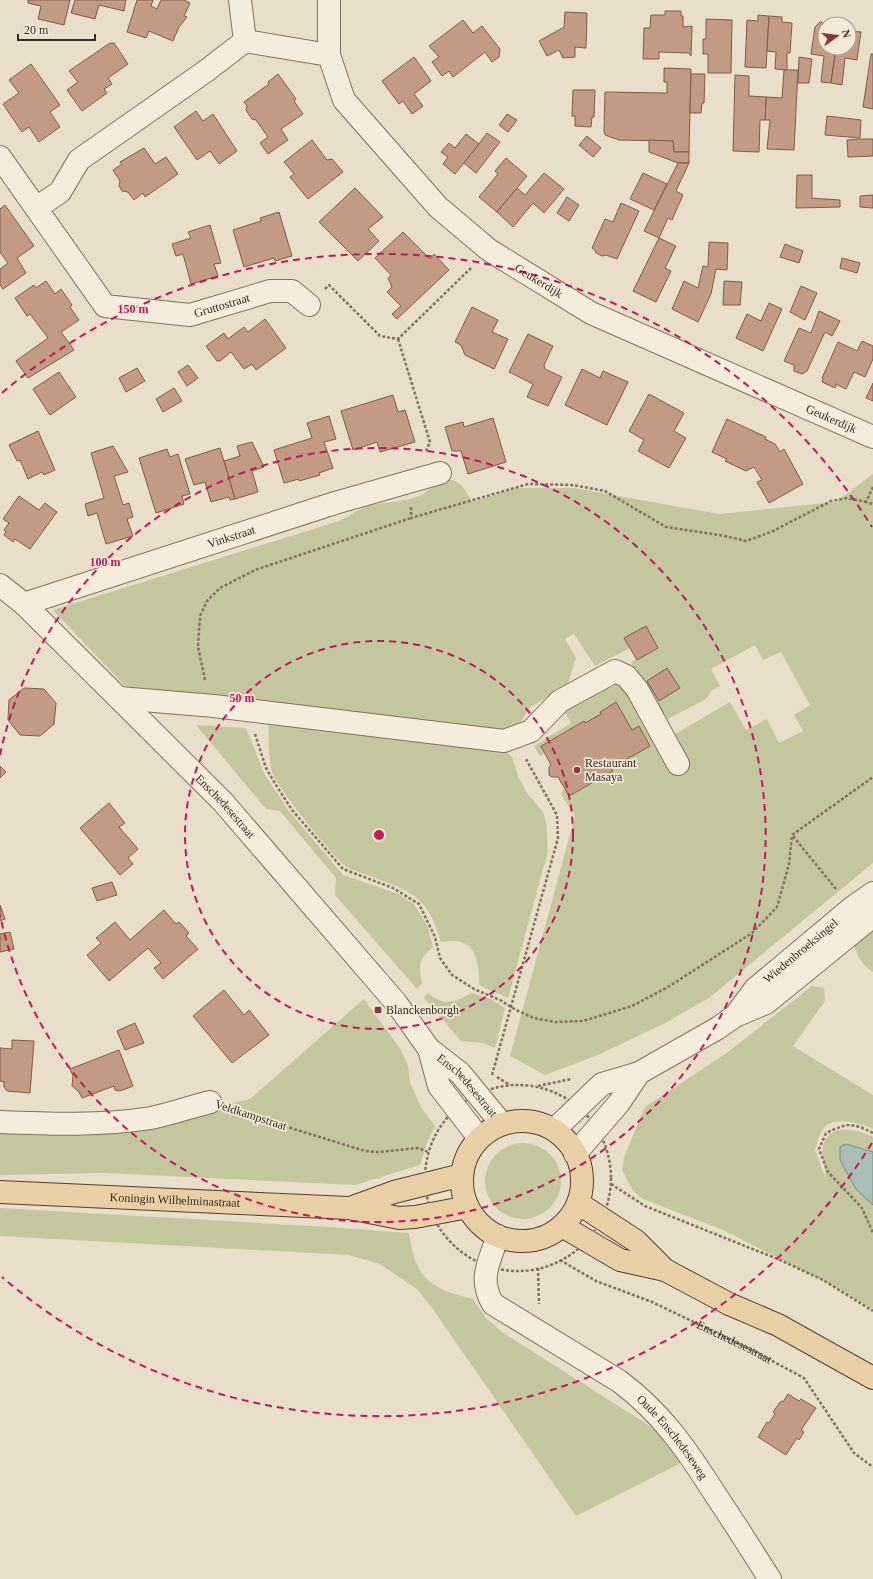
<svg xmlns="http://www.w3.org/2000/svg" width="873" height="1579" font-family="'Times New Roman',serif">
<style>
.green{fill:#c4c69e}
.water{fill:#a9beb7;stroke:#718c83}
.building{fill:#c39a83;stroke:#805b48}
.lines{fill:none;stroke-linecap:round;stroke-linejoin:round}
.minor-casing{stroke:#847160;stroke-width:24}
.major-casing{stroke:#524033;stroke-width:24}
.path{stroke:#847160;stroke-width:2.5;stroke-dasharray:3 2;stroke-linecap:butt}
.minor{stroke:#f5ecdb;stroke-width:22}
.major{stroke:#e8cfa6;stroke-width:22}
.ring{fill:none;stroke:#c2185b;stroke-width:2;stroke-dasharray:7 5}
.poi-dot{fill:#8c373c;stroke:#f2e9d8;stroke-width:1.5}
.labels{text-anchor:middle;stroke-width:3.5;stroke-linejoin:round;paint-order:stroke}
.street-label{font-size:12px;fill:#362a21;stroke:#f2e9d8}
.poi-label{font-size:12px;fill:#362a21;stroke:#f2e9d8;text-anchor:start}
.centre{fill:#c2185b;stroke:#f2e9d8;stroke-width:2}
.ring-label{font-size:12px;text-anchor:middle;font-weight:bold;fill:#c2185b;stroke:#f2e9d8;stroke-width:3.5;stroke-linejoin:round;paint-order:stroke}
</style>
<rect width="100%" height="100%" fill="#e9dec9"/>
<g class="green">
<path d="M873,474V863L709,998L665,1023L598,1055L545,1075L510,1056L575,816L561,794L564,788L569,796L613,771L611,768L650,745L639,726L632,730L616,702L600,712L601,714L585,723L583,721L541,745L545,754L540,756L534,746L571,723L562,707L609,685L618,683L629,695V698L672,774L685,765L670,737L730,702L746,730L767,719L779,743L803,731L794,715L810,705L781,652L763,660L755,645L711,669L720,686L712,690L706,699L664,721L631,662L636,659L630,648L595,666L574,634L565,639L576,658L567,686L530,707L518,726L501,736L142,691L124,685L53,610L339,521C347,517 355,511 363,508C385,498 426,507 435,479C459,479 460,481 472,502L515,488H574L719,514L836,502Z"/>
<path d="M268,717L506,751L512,757L518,776L527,793L543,812L546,821L548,851L508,998L479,985C479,968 478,944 457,941C452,940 446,942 441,942C428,896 412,892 370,876C363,873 353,871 347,867C334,859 276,786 272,772C268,757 269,732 268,717Z"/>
<path d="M196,725L246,728L265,775L289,811L343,875L396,893L414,904L427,925L433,947C419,959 418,965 422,983L417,989L335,895L336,878L280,811L266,809Z"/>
<path d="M873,927V972C863,966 858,957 854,946L857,940Z"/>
<path d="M812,986L824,988L825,1001L793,1046L873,1095V1129C859,1123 831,1114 821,1132C818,1138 817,1144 815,1150L826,1180C826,1170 821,1156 823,1146C829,1122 858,1129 873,1137V1152L868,1149L840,1147V1160L856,1189L873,1205V1309L834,1286L723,1230L643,1199L633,1191L622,1170L624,1157L645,1107L728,1052Z"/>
<path d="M428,993C444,1007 454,1002 472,993L490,999L505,1008L495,1048L483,1043L461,1041L424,998Z"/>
<polygon points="364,999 401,1050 408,1066 410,1083 421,1107 435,1126 427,1143 420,1165 355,1185 105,1173 0,1175 0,1131 106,1132 250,1099"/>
<circle cx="523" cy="1181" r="38"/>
<path d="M0,1208L328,1227L409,1233C415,1278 430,1289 473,1299L486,1318L502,1332L653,1428L668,1441L683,1462L576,1516L430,1305L418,1290L380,1264L349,1255L0,1236Z"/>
</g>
<polygon class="water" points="846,1144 873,1152 873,1205 856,1189 840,1160 840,1147"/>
<g class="building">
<polygon points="28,0 70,0 64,25 38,19 41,6 28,3"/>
<polygon points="75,0 126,0 124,11 99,5 95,19 71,13"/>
<polygon points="137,0 153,0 151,6 157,9 161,0 184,0 190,3 184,16 187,17 179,27 173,41 149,31 146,38 127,32"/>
<polygon points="665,11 681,11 681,16 683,16 683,27 692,26 691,56 689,53 659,52 659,59 643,59 644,28 650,28 651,15 665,15"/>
<polygon points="565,12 587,13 586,48 575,47 575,57 563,58 559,50 547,56 539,41 564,27"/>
<polygon points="758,15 769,16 766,68 745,67 747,20 758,21"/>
<polygon points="769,16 782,17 782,22 792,23 790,53 787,53 787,70 775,69 776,52 767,51"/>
<polygon points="706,19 732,20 731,73 708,73 708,54 703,54 703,39 706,39"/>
<polygon points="463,20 473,33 482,26 500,49 499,57 492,62 485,52 453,77 449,71 442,76 432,62 439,57 429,46"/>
<polygon points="820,22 826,24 825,48 836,48 831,83 821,82 824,56 811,54 815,27"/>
<polygon points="849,31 861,32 857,60 845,58 842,85 831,83 836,48 849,48"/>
<polygon points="110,43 114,43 128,64 108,78 112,84 104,89 107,93 82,111 67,90 78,82 69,71"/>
<polygon points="871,54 873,54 873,109 863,107"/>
<polygon points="414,57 431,81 414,94 423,106 412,114 403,101 399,104 382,81"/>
<polygon points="799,57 812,59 809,83 798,83"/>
<polygon points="31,64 60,105 50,112 60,127 39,142 29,127 22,132 3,104 19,93 9,80"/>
<polygon points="664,68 691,69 689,152 674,152 673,141 619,140 605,135 604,131 605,92 667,93 667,82 664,82"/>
<polygon points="784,70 798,70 794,150 767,149 770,120 765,120 766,97 782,98"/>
<polygon points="278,74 296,99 294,101 303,114 281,129 288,140 268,154 260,143 268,137 256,120 252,119 246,110 247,106 244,102 269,84 268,82"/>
<polygon points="691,74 705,74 704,103 702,103 701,113 690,113"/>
<polygon points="735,75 749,76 749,96 766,97 765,120 760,120 759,152 733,151"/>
<polygon points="573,90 595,90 594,117 592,117 591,127 575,126 575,116 572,116"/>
<polygon points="196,111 203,121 213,114 237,151 219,164 210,151 197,160 174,127"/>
<polygon points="507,114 517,120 508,132 499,125"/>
<polygon points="827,116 861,120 860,138 825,135"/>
<polygon points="487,133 500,142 476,173 464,163"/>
<polygon points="466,134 479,144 455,174 443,164 448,157 441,152 449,143 455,148"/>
<polygon points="587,136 601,148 593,157 579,145"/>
<polygon points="859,139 873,139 873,156 848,157 847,140"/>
<polygon points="312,140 327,160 332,159 343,172 308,199 290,177 294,174 284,162"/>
<polygon points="649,140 673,141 674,152 689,152 689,163 678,163 649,152"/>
<polygon points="144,148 155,164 166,157 178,174 145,197 143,193 134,200 128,192 122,191 119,186 120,181 113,170 122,164 120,162"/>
<polygon points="506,158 527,176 497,212 479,197 498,174 495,171"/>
<polygon points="678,163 689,163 676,191 683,195 672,220 668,218 659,238 644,231"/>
<polygon points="544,173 564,189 544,213 533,203 513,227 497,212 517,188 525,195"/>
<polygon points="643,173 667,184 654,210 630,199"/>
<polygon points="797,175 812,175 812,198 840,200 840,207 796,208"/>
<polygon points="355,188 383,217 368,229 379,241 358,261 319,222"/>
<polygon points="873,195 873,208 860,207 860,196"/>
<polygon points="567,197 579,205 569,221 557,213"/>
<polygon points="621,203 639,211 617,259 606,255 602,256 596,253 595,250 592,248 605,219 613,222"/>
<polygon points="5,205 34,246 17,258 26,273 3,289 0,285 0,269 8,263 0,252 0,209"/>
<polygon points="279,212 292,256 275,261 274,258 244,267 233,230 261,221 260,218"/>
<polygon points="210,225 221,263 214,264 218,276 191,284 183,254 176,256 172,244 191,238 188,232"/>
<polygon points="403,232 430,259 434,254 449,270 397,319 392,314 401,306 387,292 392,287 388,278 391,275 375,258"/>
<polygon points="659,238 676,246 665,268 671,271 656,302 633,291"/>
<polygon points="709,242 728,243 727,270 716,269 711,294 698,322 672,309 684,281 698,288 703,266 708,267"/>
<polygon points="785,244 803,251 799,263 780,257"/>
<polygon points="842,258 860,263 857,273 840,268"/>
<polygon points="46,281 55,294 61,289 72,305 70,307 79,320 61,332 74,350 28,378 16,361 48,338 30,314 27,316 15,298 34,285 36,288"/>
<polygon points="724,281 742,282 740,305 723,305"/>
<polygon points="801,286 817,293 805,320 790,312"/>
<polygon points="769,303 782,309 763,351 736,338 747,314 761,321"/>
<polygon points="472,307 498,320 492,332 508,339 494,369 465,355 461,345 455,342"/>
<polygon points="819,311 840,321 832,336 825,332 807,371 802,374 794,371 794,365 784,361 799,328 811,333"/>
<polygon points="265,319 286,348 256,370 252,364 244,369 231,352 220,361 217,361 206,346 224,333 228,339 244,327 248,332"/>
<polygon points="528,334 553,346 544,365 545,369 562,377 548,406 527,397 533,384 509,372"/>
<polygon points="862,341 873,346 873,359 865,377 854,372 846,389 836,384 835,388 822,382 823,379 822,378 838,342 857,351"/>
<polygon points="188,365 198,378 187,386 178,372"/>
<polygon points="137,368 145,381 126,392 119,378"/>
<polygon points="582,369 600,378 603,371 628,382 607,425 565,405"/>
<polygon points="59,372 76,397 50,415 33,389"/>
<polygon points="873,383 873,401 866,398"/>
<polygon points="174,388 182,401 163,412 156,399"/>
<polygon points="649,394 684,413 674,431 686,438 669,468 638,451 644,440 629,431"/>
<polygon points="393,395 398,412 405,410 415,442 380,452 377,442 353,450 341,411"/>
<polygon points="329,416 336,439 324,442 333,468 319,473 320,475 299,481 299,479 284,483 274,450 312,438 307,423"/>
<polygon points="493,418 506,462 468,474 461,451 452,451 445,427 463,422 464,427"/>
<polygon points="727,419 766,437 765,439 775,444 780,452 784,449 803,484 769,503 757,482 762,480 754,467 746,471 725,461 727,459 712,452"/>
<polygon points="38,431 55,470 44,475 42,472 28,479 20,460 17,461 9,445"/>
<polygon points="252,442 264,467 252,471 258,492 235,499 224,461 240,456 237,446"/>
<polygon points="113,446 128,472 114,476 123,505 129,503 133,517 127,519 133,536 106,544 97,513 88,516 85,504 104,498 91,453"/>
<polygon points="220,448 235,499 230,500 229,497 211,502 205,482 194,485 185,459"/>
<polygon points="167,449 170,457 178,454 190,494 182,496 184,504 156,513 139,458"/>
<polygon points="19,496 39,510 45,503 57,512 30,549 15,539 13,542 4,535 6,532 4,530 9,523 3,519"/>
<polygon points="646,626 658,648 637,660 624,638"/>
<polygon points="667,668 680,688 659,701 647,681"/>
<polygon points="24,688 44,689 56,703 54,724 40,736 20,735 8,720 9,700"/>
<polygon points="616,702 632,730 639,726 650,746 611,768 613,771 569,796 558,777 552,777 549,775 549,767 551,765 541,746 584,721 585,723 601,714 600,712"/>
<polygon points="0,766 6,772 0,778"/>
<polygon points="109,803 125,823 119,827 138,849 128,858 133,864 120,875 80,828"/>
<polygon points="112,882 117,895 97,901 92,888"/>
<polygon points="0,905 5,919 0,921"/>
<polygon points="164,910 176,924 179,922 189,933 186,936 198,949 163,979 154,968 161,963 148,948 109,981 87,955 101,943 96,938 115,922 130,940"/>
<polygon points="10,932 14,949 0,952 0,934"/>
<polygon points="224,990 244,1015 249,1010 269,1035 232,1063 193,1016"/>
<polygon points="135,1023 144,1043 125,1050 117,1031"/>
<polygon points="12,1040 34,1041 30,1093 7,1091 4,1087 4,1082 0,1081 0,1048 12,1049"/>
<polygon points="119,1050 133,1086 120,1091 115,1090 114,1086 82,1098 79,1092 72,1086 73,1076 70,1069"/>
<polygon points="788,1394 799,1401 801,1399 816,1408 801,1430 804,1432 799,1440 797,1438 786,1455 758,1437 767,1422 769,1423 775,1414 773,1412 781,1401 783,1402"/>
</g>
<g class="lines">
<g class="minor-casing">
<g id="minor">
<polyline points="240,0 245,41 329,55"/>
<path id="s2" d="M329,0V55L344,100L438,207L489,250L591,313L873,437"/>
<path id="s3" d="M0,157L105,306L190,315L270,291H292L309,305"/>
<polyline points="36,208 60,192 79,160 206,71 245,41"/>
<path id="s4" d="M0,585L24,604L223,802L397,1004L429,1049L439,1086L479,1138"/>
<path id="s5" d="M24,604L335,503L440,473"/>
<polyline points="119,698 214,706 504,741 531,731 560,701 615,671 626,676 637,689 678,764"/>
<path id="s6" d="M735,1016L755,989L853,907L873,893"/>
<path id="s7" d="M429,1049L460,1073L502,1124"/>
<path d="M0,1122C50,1124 101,1126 151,1118C171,1114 190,1107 210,1102"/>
<polyline points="554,1130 602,1084 639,1073 718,1028 735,1016 766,1003 873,916"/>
<polyline points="575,1154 619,1103 639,1073"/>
<path id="s8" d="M498,1236C489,1262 478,1279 493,1304L619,1381C662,1413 687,1450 715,1494C734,1522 752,1551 770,1579"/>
</g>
</g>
<g class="major-casing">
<g id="major">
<circle cx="522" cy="1181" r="60"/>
<path id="s9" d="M0,1192L349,1208L399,1218L415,1217L468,1207"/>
<polyline points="578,1203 636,1241 665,1270"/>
<polyline points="350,1208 394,1192 462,1175"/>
<polyline points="562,1226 620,1260 665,1270 729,1304 778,1325 873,1378"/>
</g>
</g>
<g class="path">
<polyline points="325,289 329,285 380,336 398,339 472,267"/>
<polyline points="398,339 430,442 426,451"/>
<polyline points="873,487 866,502 873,504"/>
<polyline points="411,507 411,518 528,484 572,485 605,491 666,527 725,536 746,541 771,532 831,501 847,498 866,502"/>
<polyline points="205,680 198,647 200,616 207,601 220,588 255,570 411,518"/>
<polyline points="255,734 266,768 276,785 292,810 343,869 393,888 419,904 435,937 440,958 452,975 474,989 500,1000 516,1010 534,1018 555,1022 583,1021 632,1006 668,987 752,933 777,907 789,864 792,835"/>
<polyline points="836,889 792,835 873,777"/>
<polyline points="492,1075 558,838 557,815 526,759"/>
<polyline points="497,1077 510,1085"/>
<circle cx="518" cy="1178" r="93"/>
<polyline points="538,1086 571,1079"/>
<polyline points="232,1110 365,1151 379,1152 418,1148 428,1152"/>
<path d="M873,1133C851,1122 848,1123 826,1133L819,1149L828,1172L862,1208L873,1233"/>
<polyline points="611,1184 645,1206 780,1260 823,1280 873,1311"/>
<path id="s1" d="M560,1260L596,1281L652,1302L750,1349L804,1378L854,1453L873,1467"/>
<polyline points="538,1268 539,1304"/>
</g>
<use href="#minor" class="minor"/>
<use href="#major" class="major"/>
</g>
<g class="ring">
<circle cx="379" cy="835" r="194"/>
<path d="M0 755A387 387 0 1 1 0 915"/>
<path d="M872 1143A581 581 0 0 1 2 1277M2 393A581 581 0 0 1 872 527"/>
</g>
<g class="poi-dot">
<circle cx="577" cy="770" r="4"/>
<rect x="374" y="1006" width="8" height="8" rx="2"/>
</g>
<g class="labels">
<g class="street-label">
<text dy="4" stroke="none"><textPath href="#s2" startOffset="370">Geukerdijk</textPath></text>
<text dy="4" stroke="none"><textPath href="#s3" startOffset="301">Gruttostraat</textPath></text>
<text dy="4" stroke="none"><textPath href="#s2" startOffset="694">Geukerdijk</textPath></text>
<text dy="4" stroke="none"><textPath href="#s5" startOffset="218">Vinkstraat</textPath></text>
<text dy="4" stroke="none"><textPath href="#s4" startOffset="316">Enschedesestraat</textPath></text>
<text dy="4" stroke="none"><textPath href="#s6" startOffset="93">Wiedenbroeksingel</textPath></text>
<text dy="4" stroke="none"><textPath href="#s7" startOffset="53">Enschedesestraat</textPath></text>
<text transform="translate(251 1115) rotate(18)" y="4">Veldkampstraat</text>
<text dy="4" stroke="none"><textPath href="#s9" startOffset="175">Koningin Wilhelminastraat</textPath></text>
<text dy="4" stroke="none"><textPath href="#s1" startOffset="193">Enschedesestraat</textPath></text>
<text dy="4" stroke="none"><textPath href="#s8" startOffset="297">Oude Enschedeseweg</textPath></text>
</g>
<g class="poi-label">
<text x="585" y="767">Restaurant<tspan x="585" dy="14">Masaya</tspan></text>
<text x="386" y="1014">Blanckenborgh</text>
</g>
</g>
<circle cx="379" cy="835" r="6" class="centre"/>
<g class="ring-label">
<text x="133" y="313">150 m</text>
<text x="105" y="566">100 m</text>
<text x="242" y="702">50 m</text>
</g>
<g transform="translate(837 36) rotate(76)"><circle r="19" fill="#f2e9d8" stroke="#a79d8f"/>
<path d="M0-3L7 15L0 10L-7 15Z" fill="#8c373c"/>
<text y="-6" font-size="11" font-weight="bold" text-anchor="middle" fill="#362a21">N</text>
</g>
<path d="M18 34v6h77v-6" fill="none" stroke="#362a21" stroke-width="2"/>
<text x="24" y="34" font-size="12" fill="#362a21" stroke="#f2e9d8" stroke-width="3" paint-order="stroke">20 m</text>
</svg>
